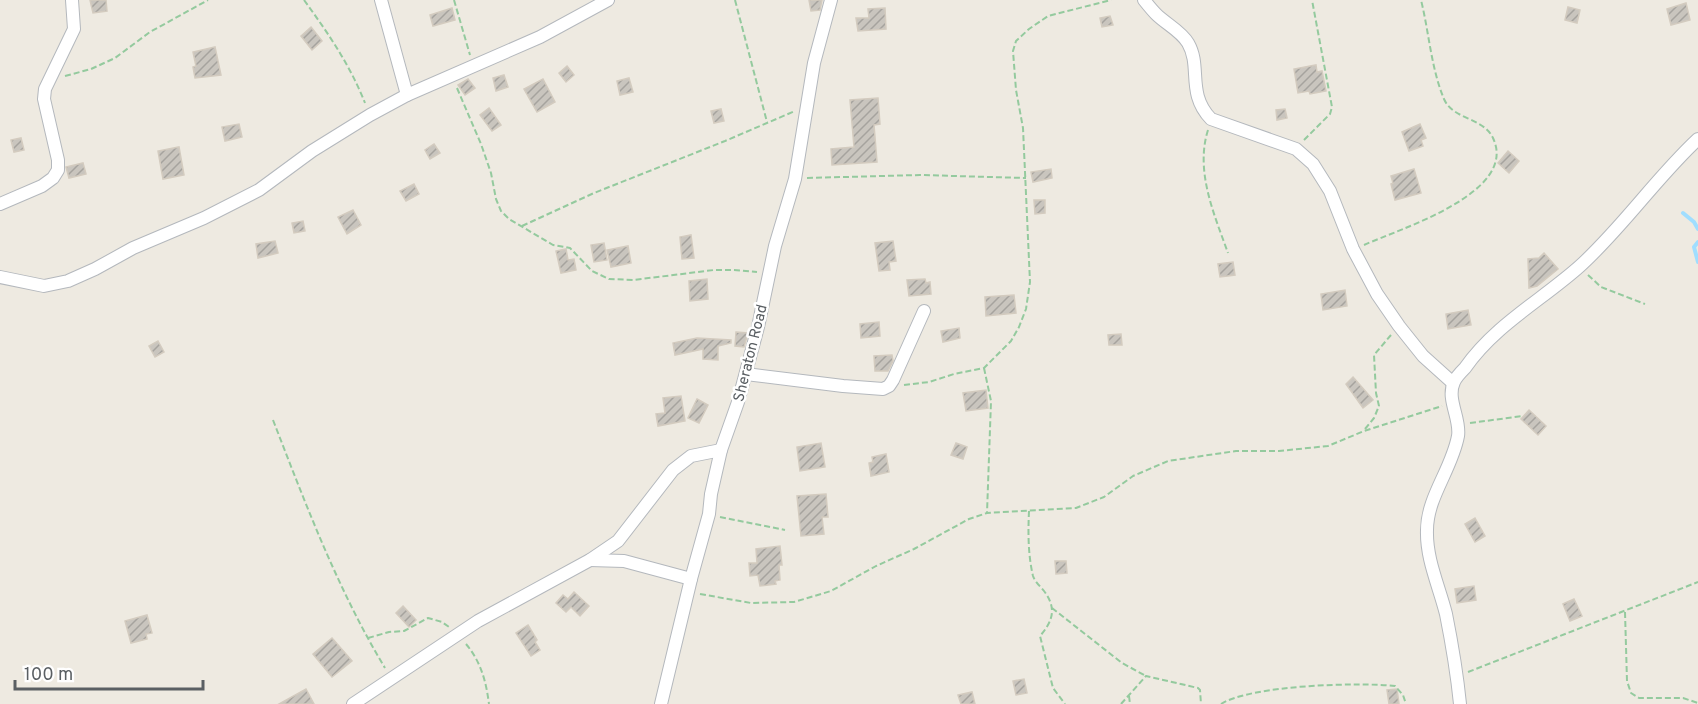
<svg xmlns="http://www.w3.org/2000/svg" width="1698" height="704" font-family="Overpass,sans-serif">
<style>
.lines{fill:none;stroke-linecap:round;stroke-linejoin:round}
.stream{stroke:#a0deff;stroke-width:4}
.building{fill:url(#building-hatch);stroke:#d3cbbf;stroke-width:1.5}
.minor-casing{stroke:#b4b8bd;stroke-width:14}
.path{stroke:#94ca9e;stroke-width:2;stroke-dasharray:6 3;stroke-linecap:butt}
.minor{stroke:#fff;stroke-width:12}
.labels{text-anchor:middle;stroke-width:5;stroke-linejoin:round;paint-order:stroke}
.street-label{font-size:15px;fill:#5a5f63;stroke:#fff}
</style>
<defs>
<pattern id="building-hatch" width="6" height="6" patternUnits="userSpaceOnUse" patternTransform="scale(1.5)"><rect width="6" height="6" fill="#c9c5be"/><path d="M-1 1l2-2M0 6l6-6M5 7l2-2" fill="none" stroke="#a6a39e"/></pattern>
</defs>
<rect width="100%" height="100%" fill="#eeeae1"/>
<g class="lines">
<g class="stream">
<polyline points="1683,213 1694,222 1698,229"/>
<polyline points="1698,242 1694,247 1698,262"/>
</g>
</g>
<g class="building">
<polygon points="90,0 106,0 107,11 93,13"/>
<polygon points="809,0 822,0 820,10 811,11"/>
<polygon points="1686,3 1690,20 1671,25 1667,9"/>
<polygon points="1568,7 1580,10 1577,23 1565,20"/>
<polygon points="452,8 455,20 433,26 430,15"/>
<polygon points="885,8 886,29 858,31 856,18 869,18 868,9"/>
<polygon points="1110,16 1113,25 1102,27 1100,18"/>
<polygon points="311,27 322,41 312,50 301,36"/>
<polygon points="215,47 221,75 195,78 193,67 196,66 193,52"/>
<polygon points="1316,65 1317,72 1322,71 1326,91 1310,94 1309,91 1298,93 1294,69"/>
<polygon points="567,66 574,75 566,82 559,73"/>
<polygon points="504,75 508,87 496,91 493,78"/>
<polygon points="629,78 633,92 620,95 617,81"/>
<polygon points="468,79 475,88 465,95 458,85"/>
<polygon points="543,79 555,102 537,112 524,89"/>
<polygon points="878,98 880,124 874,125 877,162 832,165 831,149 854,147 850,100"/>
<polygon points="489,108 501,125 492,131 480,115"/>
<polygon points="721,109 724,121 714,123 711,111"/>
<polygon points="1285,109 1287,118 1277,120 1276,110"/>
<polygon points="239,124 242,137 225,141 222,127"/>
<polygon points="1420,124 1426,138 1421,140 1423,146 1409,151 1402,132"/>
<polygon points="21,138 24,150 14,152 11,140"/>
<polygon points="434,144 440,153 430,159 425,150"/>
<polygon points="179,147 184,175 163,179 158,151"/>
<polygon points="1508,151 1519,161 1509,173 1498,163"/>
<polygon points="83,163 86,174 69,178 66,167"/>
<polygon points="1051,169 1052,178 1033,182 1031,172"/>
<polygon points="1414,169 1421,193 1395,200 1391,184 1393,183 1391,176"/>
<polygon points="414,184 419,194 406,201 400,191"/>
<polygon points="1034,200 1045,200 1045,213 1035,214"/>
<polygon points="353,210 361,225 347,234 338,217"/>
<polygon points="303,221 305,231 294,233 292,223"/>
<polygon points="691,235 694,258 682,259 680,237"/>
<polygon points="275,241 278,253 258,258 256,244"/>
<polygon points="893,241 896,261 889,262 890,270 879,271 875,243"/>
<polygon points="604,243 607,260 594,262 591,245"/>
<polygon points="628,246 631,263 611,267 607,250"/>
<polygon points="566,249 568,260 574,259 576,270 561,273 556,251"/>
<polygon points="1544,253 1558,269 1537,286 1529,288 1528,259 1539,258"/>
<polygon points="1233,262 1235,275 1220,277 1218,264"/>
<polygon points="707,279 708,299 690,301 689,281"/>
<polygon points="925,279 926,283 930,282 931,294 909,296 907,280"/>
<polygon points="1345,290 1347,306 1323,310 1321,294"/>
<polygon points="1014,295 1016,313 986,316 985,297"/>
<polygon points="1468,310 1471,325 1448,329 1446,314"/>
<polygon points="879,322 880,336 861,338 860,324"/>
<polygon points="959,328 960,338 943,342 941,331"/>
<polygon points="736,332 748,333 744,347 735,346"/>
<polygon points="1121,334 1122,345 1109,345 1108,335"/>
<polygon points="697,338 731,340 731,343 718,346 718,360 703,359 703,349 675,355 673,343"/>
<polygon points="158,341 164,352 155,357 149,346"/>
<polygon points="892,355 893,361 888,371 875,371 874,356"/>
<polygon points="1353,377 1373,400 1363,408 1346,384"/>
<polygon points="986,390 988,408 966,411 963,393"/>
<polygon points="681,396 685,421 658,426 656,414 665,413 663,398"/>
<polygon points="697,399 708,405 699,423 688,418"/>
<polygon points="1529,410 1546,426 1538,435 1521,419"/>
<polygon points="821,443 825,467 800,471 797,447"/>
<polygon points="956,443 967,447 963,459 951,455"/>
<polygon points="886,454 889,472 871,476 869,463 873,462 872,457"/>
<polygon points="826,494 828,517 822,517 824,534 801,536 797,496"/>
<polygon points="1475,518 1485,536 1475,542 1465,524"/>
<polygon points="780,546 782,565 779,565 780,580 775,581 776,584 760,586 758,575 750,576 749,563 757,563 756,549"/>
<polygon points="1055,561 1066,561 1067,573 1056,574"/>
<polygon points="1474,586 1476,600 1457,603 1455,589"/>
<polygon points="574,592 589,606 580,616 571,607 566,612 556,603 563,595 568,599"/>
<polygon points="1574,599 1582,616 1570,621 1563,604"/>
<polygon points="403,606 416,620 409,627 396,613"/>
<polygon points="147,615 152,633 146,634 147,639 131,643 125,621"/>
<polygon points="528,625 537,640 535,642 540,650 531,656 516,633"/>
<polygon points="332,638 352,661 332,677 313,654"/>
<polygon points="1024,679 1027,693 1016,695 1013,681"/>
<polygon points="306,689 314,704 279,704"/>
<polygon points="1397,689 1399,704 1389,704 1387,690"/>
<polygon points="972,692 975,704 961,704 958,695"/>
</g>
<g class="lines">
<g class="minor-casing">
<g id="minor">
<polyline points="381,0 407,95"/>
<path d="M1144,0C1148,5 1152,10 1156,14C1166,24 1181,31 1188,43C1202,67 1186,93 1211,119L1296,149L1313,164L1330,191L1353,249L1377,294L1399,326L1423,356L1453,383"/>
<polyline points="0,204 42,186 53,178 58,170 58,160 44,99 45,89 74,29 72,0"/>
<polyline points="0,277 44,286 68,281 95,269 133,248 204,218 259,190 312,151 370,115 407,95 540,37 608,0"/>
<polyline points="746,374 843,386 883,389 889,386 893,380 924,311"/>
<polyline points="590,560 624,561 691,579"/>
<polyline points="353,704 478,621 590,560 618,541 673,470 691,456 721,450"/>
<polyline points="661,704 691,579 709,514 711,494 721,450 738,402 758,327 775,246 795,179 814,63 831,0"/>
<path d="M1460,704C1457,674 1452,644 1446,614C1439,586 1426,559 1427,530C1427,497 1452,469 1458,436C1461,419 1446,399 1454,382C1456,377 1461,372 1465,368C1495,325 1542,300 1580,266C1623,227 1656,178 1698,139"/>
</g>
</g>
<g class="path">
<path d="M304,0C328,33 350,65 365,103"/>
<polyline points="454,0 470,55"/>
<polyline points="735,0 767,122"/>
<polyline points="65,76 91,69 115,58 150,32 208,0"/>
<polyline points="457,88 481,144 491,173 496,199 501,211 509,219 553,245 570,248 592,271 609,279 633,280 714,270 734,270 757,272"/>
<path d="M1208,130C1195,171 1214,214 1228,253"/>
<polyline points="1304,140 1330,114 1332,107 1312,0"/>
<polyline points="807,178 920,175 1026,178"/>
<polyline points="522,226 594,193 725,141 795,111"/>
<path d="M1364,245C1399,229 1519,193 1493,138C1483,117 1453,120 1444,99C1431,68 1429,32 1421,0"/>
<polyline points="1588,275 1601,287 1645,304"/>
<polyline points="984,368 991,401 987,513"/>
<polyline points="904,385 929,382 954,374 984,368 1011,341 1019,327 1026,309 1030,282 1023,128 1016,90 1013,51 1016,41 1029,29 1048,16 1111,0"/>
<path d="M273,420C306,505 338,590 385,668"/>
<polyline points="1470,423 1523,416"/>
<polyline points="1365,429 1374,418 1379,406 1376,393 1374,355 1391,335"/>
<path d="M1029,511C1028,532 1028,555 1033,576C1035,582 1040,586 1044,591C1057,608 1053,621 1040,636L1053,688L1065,704"/>
<polyline points="720,517 785,530"/>
<polyline points="700,594 751,603 794,602 831,591 876,566 914,549 969,519 987,513 1076,508 1104,497 1133,476 1168,461 1236,451 1279,451 1328,446 1364,431 1442,406"/>
<polyline points="1052,608 1122,663 1146,676"/>
<polyline points="1625,612 1627,681 1631,693 1639,698 1683,698 1698,703"/>
<polyline points="368,638 389,632 404,631 428,618 442,622 449,627"/>
<path d="M466,644C481,662 486,681 489,704"/>
<polyline points="1468,672 1698,582"/>
<polyline points="1129,696 1130,704"/>
<polyline points="1121,704 1146,676 1198,688 1200,690 1201,704"/>
<path d="M1221,704C1251,685 1359,682 1395,686L1403,695L1406,704"/>
</g>
<use href="#minor" class="minor"/>
</g>
<g class="labels">
<g class="street-label">
<text transform="translate(750 353) rotate(-76)" y="5">Sheraton Road</text>
</g>
</g>
<path d="M15 680v9h188v-9" fill="none" stroke="#5a5f63" stroke-width="3"/>
<text x="24" y="680" font-size="18" fill="#5a5f63" stroke="#ffffff" stroke-width="4.5" paint-order="stroke">100 m</text>
</svg>
